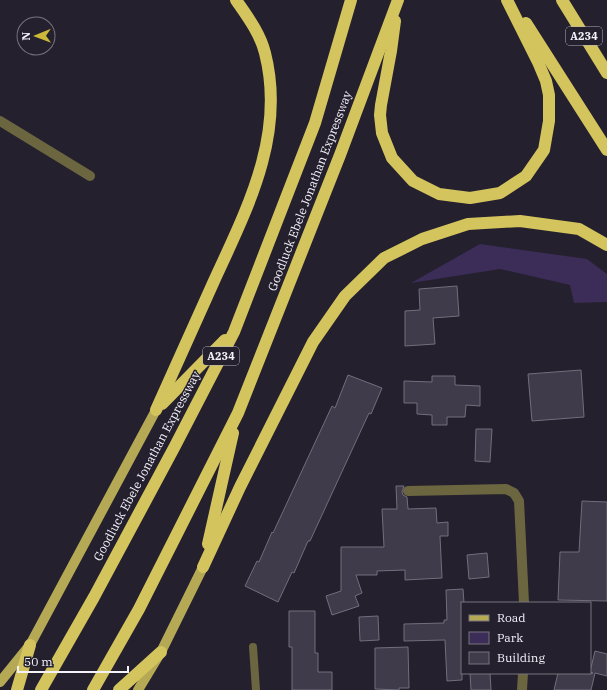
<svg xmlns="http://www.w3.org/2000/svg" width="607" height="690" font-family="'IBM Plex Serif',serif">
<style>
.green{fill:#3b2d58}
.building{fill:#3f3b4a;stroke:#726e7d}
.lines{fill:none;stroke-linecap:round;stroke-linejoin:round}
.lane{stroke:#6b6640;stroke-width:8}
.street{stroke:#6b6640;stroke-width:10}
.primary{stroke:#b5a956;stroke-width:10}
.highway{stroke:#d3c45e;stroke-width:12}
.labels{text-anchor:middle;stroke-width:3;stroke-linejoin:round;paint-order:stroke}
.shield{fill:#24202d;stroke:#b5b2bc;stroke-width:1}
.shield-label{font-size:11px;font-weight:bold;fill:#f3f1fa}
.street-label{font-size:12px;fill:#f3f1fa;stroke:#24202d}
</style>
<rect width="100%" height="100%" fill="#24202d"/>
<polygon class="green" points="480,244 587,259 607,274 607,302 574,303 570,285 500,269 411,283"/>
<g class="building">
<polygon points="457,286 459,316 433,318 435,344 405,346 405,311 420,310 419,289"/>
<polygon points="581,370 584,417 532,421 528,374"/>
<polygon points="348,375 382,388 371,414 369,413 310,541 308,541 294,573 292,572 278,602 245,586 257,561 259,562 272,532 273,533 332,406 335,408"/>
<polygon points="432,376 455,376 455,385 480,386 480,406 466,405 465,417 447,417 447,425 432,425 432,415 417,414 417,403 404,403 404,381 432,382"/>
<polygon points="476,429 492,429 490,462 475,461"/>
<polygon points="396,486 404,486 402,492 403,495 407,497 408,509 436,508 437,523 448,522 448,536 440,536 442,578 405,580 405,570 377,571 377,575 356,575 362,593 355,596 359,606 332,615 326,596 341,591 341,547 384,547 382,509 397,509"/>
<polygon points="582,501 607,502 607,601 558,600 560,552 579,552"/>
<polygon points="487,553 489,577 469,579 467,555"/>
<polygon points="463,589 464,603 462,603 462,680 447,681 445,640 404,641 404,624 444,623 444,620 447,620 446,590"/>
<polygon points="289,611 315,611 315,653 318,653 318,672 332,672 332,690 292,690 292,647 289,647"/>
<polygon points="378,616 379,640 360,641 359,617"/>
<polygon points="408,647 409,688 399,688 399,690 375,689 375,648"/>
<polygon points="595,651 607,654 607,676 595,673 591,690 554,690 558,673 593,673 590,672"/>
<polygon points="470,673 490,673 491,690 471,690"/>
</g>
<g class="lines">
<polyline class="lane" points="253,647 256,690"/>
<g class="street">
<polyline points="0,121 90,176"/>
<polyline points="408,491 506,489 514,493 519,501 524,603"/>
<polyline points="522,690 523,673"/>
</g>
<g class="primary">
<polyline points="0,682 30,645 156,410"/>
<polyline points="138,690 161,652 203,567"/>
</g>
<g class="highway">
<polyline points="562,0 607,73"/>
<polyline points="395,21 391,51 381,105 380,115 382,133 392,158 413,181 439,194 470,198 500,193 526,176 544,150 549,121 549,95 546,81 538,62 507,0"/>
<polyline points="526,23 607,150"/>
<polyline points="162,404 225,340"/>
<path d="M156,410C175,367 195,324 214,281C247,209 286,135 265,53C260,33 247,16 236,0"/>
<polyline points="208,544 233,433"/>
<polyline points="203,567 240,487 313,342 345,296 384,258 422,239 468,224 520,221 579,229 607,245"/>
<polyline points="17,690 30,645"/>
<polyline points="41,690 94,597 175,446 234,332 315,123 351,0"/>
<polyline points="93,690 139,609 238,413 340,155 398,0"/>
<polyline points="119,690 161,652"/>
</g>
</g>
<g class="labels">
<g class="shield">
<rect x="566" y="27" width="36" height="18" rx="3"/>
<rect x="203" y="347" width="36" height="18" rx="3"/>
</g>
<g class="shield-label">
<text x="584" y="40">A234</text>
<text x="221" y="360">A234</text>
</g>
<g class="street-label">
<text transform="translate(310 191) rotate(-69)" y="4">Goodluck Ebele Jonathan Expressway</text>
<text transform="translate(147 466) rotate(-62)" y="4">Goodluck Ebele Jonathan Expressway</text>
</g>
</g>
<rect x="461" y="602" width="130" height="72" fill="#24202d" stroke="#77747f"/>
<rect x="469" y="615" width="20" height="6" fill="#b5a956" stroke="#77747f"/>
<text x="497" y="622" font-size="12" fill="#f3f1fa">Road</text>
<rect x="469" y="632" width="20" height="12" fill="#3b2d58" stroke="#77747f"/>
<text x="497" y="642" font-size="12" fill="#f3f1fa">Park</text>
<rect x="469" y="652" width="20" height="12" fill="#3f3b4a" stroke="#77747f"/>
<text x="497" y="662" font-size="12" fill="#f3f1fa">Building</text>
<g transform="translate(36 36) rotate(269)"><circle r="19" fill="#24202d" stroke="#77747f"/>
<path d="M0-3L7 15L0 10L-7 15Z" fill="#ccb939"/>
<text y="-6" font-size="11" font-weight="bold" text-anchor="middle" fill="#f3f1fa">N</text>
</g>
<path d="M18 666v6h110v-6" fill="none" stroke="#f3f1fa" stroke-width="2"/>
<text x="24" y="666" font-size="12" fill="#f3f1fa" stroke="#24202d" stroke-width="3" paint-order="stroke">50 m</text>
</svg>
